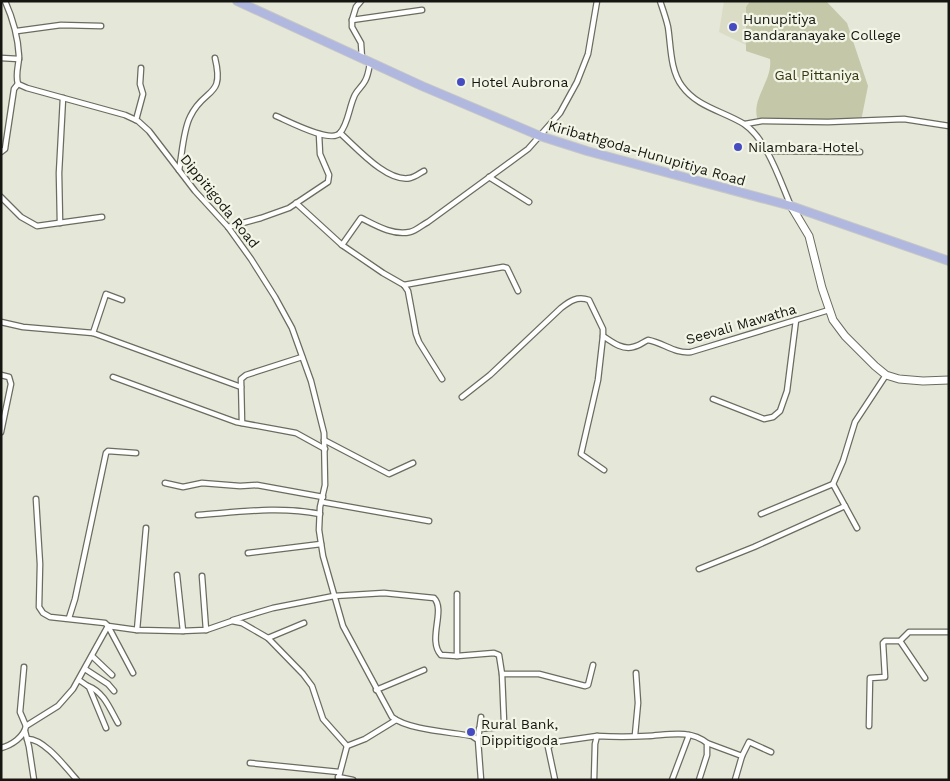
<svg xmlns="http://www.w3.org/2000/svg" width="950" height="781" font-family="'Work Sans',sans-serif">
<style>
.built{fill:#dadcc6}
.green{fill:#c4c8a8}
.lines{fill:none;stroke-linecap:round;stroke-linejoin:round}
.street-casing{stroke:#6b6c5f;stroke-width:7}
.secondary-casing{stroke:#6b6c5f;stroke-width:9}
.primary-casing{stroke:#c7c7c6;stroke-width:10}
.street{stroke:#fff;stroke-width:4.5}
.secondary{stroke:#fff;stroke-width:7}
.primary{stroke:#b0b8df;stroke-width:8}
.poi-dot{fill:#454bc0;stroke:#f3f5e6;stroke-width:2}
.labels{text-anchor:middle;stroke-width:4.5;stroke-linejoin:round;paint-order:stroke}
.poi-label{font-size:14px;fill:#151611;stroke:#f3f5e6;text-anchor:start}
.park-label{font-size:14px;fill:#373912;stroke:#f3f5e6}
.street-label{font-size:14px;fill:#151611;stroke:#f3f5e6}
</style>
<rect width="100%" height="100%" fill="#e5e7d9"/>
<polygon class="built" points="724,1 750,1 746,7 746,45 719,32"/>
<path class="green" d="M750,1H826L847,23L868,86L861,121H758C750,99 773,81 770,59L746,51V7Z"/>
<g class="lines">
<g class="street-casing">
<g id="street">
<path d="M5,1C13,19 18,36 19,56C19,65 15,74 18,84L27,88L125,115L138,121L149,131L195,191L228,227L251,259L275,297L292,328L311,381L324,433L325,485L320,507L319,530L323,556L343,626L392,717C408,730 451,732 472,736L478,740L481,780"/>
<polyline points="361,1 356,7 352,20 352,27 361,43 362,59"/>
<path d="M660,1C663,10 666,18 668,27C671,46 670,70 682,86C697,107 723,111 744,124C767,139 780,181 791,206"/>
<polyline points="352,20 422,10"/>
<polyline points="17,31 61,25 101,26"/>
<polyline points="1,58 19,59"/>
<path d="M276,116C288,121 331,144 340,133C348,124 349,108 354,97C356,91 362,87 365,81C368,76 369,69 370,63"/>
<polyline points="136,120 143,94 140,84 141,68"/>
<polyline points="745,124 762,121 828,122 904,119 949,126"/>
<path d="M340,133C356,147 387,183 410,178C415,177 420,173 424,171"/>
<polyline points="766,151 860,152"/>
<polyline points="1,152 5,149 6,142 14,89 18,84"/>
<path d="M179,170C182,155 183,131 190,117C204,87 225,99 215,58"/>
<polyline points="489,177 529,202"/>
<polyline points="1,197 21,217 37,226 102,217"/>
<path d="M296,203L342,245L361,218C375,225 393,236 410,232C416,231 422,225 428,222L528,149L560,113L577,82L588,54L597,1"/>
<polyline points="60,223 59,173 63,98"/>
<polyline points="228,227 261,218 289,208 328,182 329,175 320,154 319,134"/>
<polyline points="342,245 383,273 404,285 408,291 416,334 419,342 442,379"/>
<polyline points="404,285 503,267 507,268 518,291"/>
<polyline points="1,322 23,327 93,333 241,387"/>
<polyline points="93,333 106,294 122,300"/>
<polyline points="1,375 9,377 11,384 1,432"/>
<polyline points="113,377 236,422 296,433 325,449"/>
<path d="M462,397L490,375L561,308C570,301 577,296 589,300L603,329V336"/>
<polyline points="713,399 764,419 773,417 780,411 787,391 796,320"/>
<polyline points="242,423 241,379 246,375 302,357"/>
<polyline points="324,440 389,474 413,463"/>
<path d="M604,470L581,454L598,380L603,336C612,342 622,350 633,347C639,346 643,342 648,340C664,343 675,354 691,352L829,310"/>
<polyline points="165,483 183,487 202,483 240,486 257,485 323,497"/>
<polyline points="36,499 40,564 39,607 43,613 50,617 105,623 108,626 137,630 181,631 206,630 232,621 242,623 268,638 303,674 312,686 323,719 347,746 365,739 396,720"/>
<polyline points="322,502 429,521"/>
<polyline points="761,514 833,484"/>
<path d="M198,515C239,512 279,506 320,514"/>
<polyline points="857,528 833,484 843,461 855,422 886,375"/>
<polyline points="248,553 321,544"/>
<polyline points="699,569 754,547 845,506"/>
<polyline points="177,575 183,631"/>
<polyline points="202,576 206,630"/>
<polyline points="69,618 75,599 106,453 108,451 136,453"/>
<path d="M233,620L273,608L334,596L384,593L434,598C446,610 427,640 441,655L457,656L494,653L499,655L502,674L504,722L501,727L479,729"/>
<polyline points="108,626 133,673"/>
<polyline points="137,630 146,528"/>
<polyline points="268,638 304,623"/>
<polyline points="900,641 925,678"/>
<polyline points="92,656 112,675"/>
<polyline points="457,656 457,594"/>
<polyline points="24,667 20,712 26,726"/>
<polyline points="85,669 108,684 114,691"/>
<polyline points="502,674 539,674 585,686 588,685 593,665"/>
<polyline points="79,680 89,687 106,728"/>
<path d="M88,686C104,692 110,709 118,723"/>
<polyline points="376,690 424,670"/>
<polyline points="869,726 870,678 885,677 883,643 885,641 900,641 909,632 949,632"/>
<polyline points="25,731 29,747 34,780"/>
<polyline points="635,735 638,703 636,673"/>
<path d="M27,739C44,738 66,768 77,780"/>
<polyline points="478,740 481,717"/>
<polyline points="707,743 742,756 735,780"/>
<path d="M1,748C12,745 24,737 26,726L58,706L73,689L108,626"/>
<polyline points="742,756 749,742 771,752"/>
<polyline points="250,763 339,772"/>
<polyline points="338,777 353,780"/>
<polyline points="338,780 347,746"/>
<polyline points="555,780 548,747 555,742 597,736"/>
<path d="M594,780L595,744L597,736C613,737 631,737 647,736C668,735 690,729 707,743V755L699,780"/>
<polyline points="672,780 689,735"/>
</g>
</g>
<g class="secondary-casing">
<polyline id="secondary" points="791,206 809,236 822,288 833,320 845,336 875,366 886,375 899,379 923,381 949,380"/>
</g>
<g class="primary-casing">
<polyline id="primary" points="237,1 422,86 540,136 587,151 791,206 949,261"/>
</g>
<use href="#street" class="street"/>
<use href="#secondary" class="secondary"/>
<use href="#primary" class="primary"/>
</g>
<g class="poi-dot">
<circle cx="733" cy="27" r="5"/>
<circle cx="461" cy="82" r="5"/>
<circle cx="738" cy="147" r="5"/>
<circle cx="471" cy="732" r="5"/>
</g>
<g class="labels">
<g class="poi-label">
<text x="743" y="24">Hunupitiya<tspan x="743" dy="16">Bandaranayake College</tspan></text>
<text x="471" y="87">Hotel Aubrona</text>
<text x="748" y="152">Nilambara Hotel</text>
<text x="481" y="729">Rural Bank,<tspan x="481" dy="16">Dippitigoda</tspan></text>
</g>
<g class="park-label">
<text x="817" y="80">Gal Pittaniya</text>
</g>
<g class="street-label">
<text transform="translate(647 153) rotate(16)" y="5">Kiribathgoda-Hunupitiya Road</text>
<text transform="translate(220 201) rotate(51)" y="5">Dippitigoda Road</text>
<text transform="translate(741 324) rotate(-16)" y="5">Seevali Mawatha</text>
</g>
</g>
<rect width="950" height="781" fill="none" stroke="#151611" stroke-width="5"/>
</svg>
